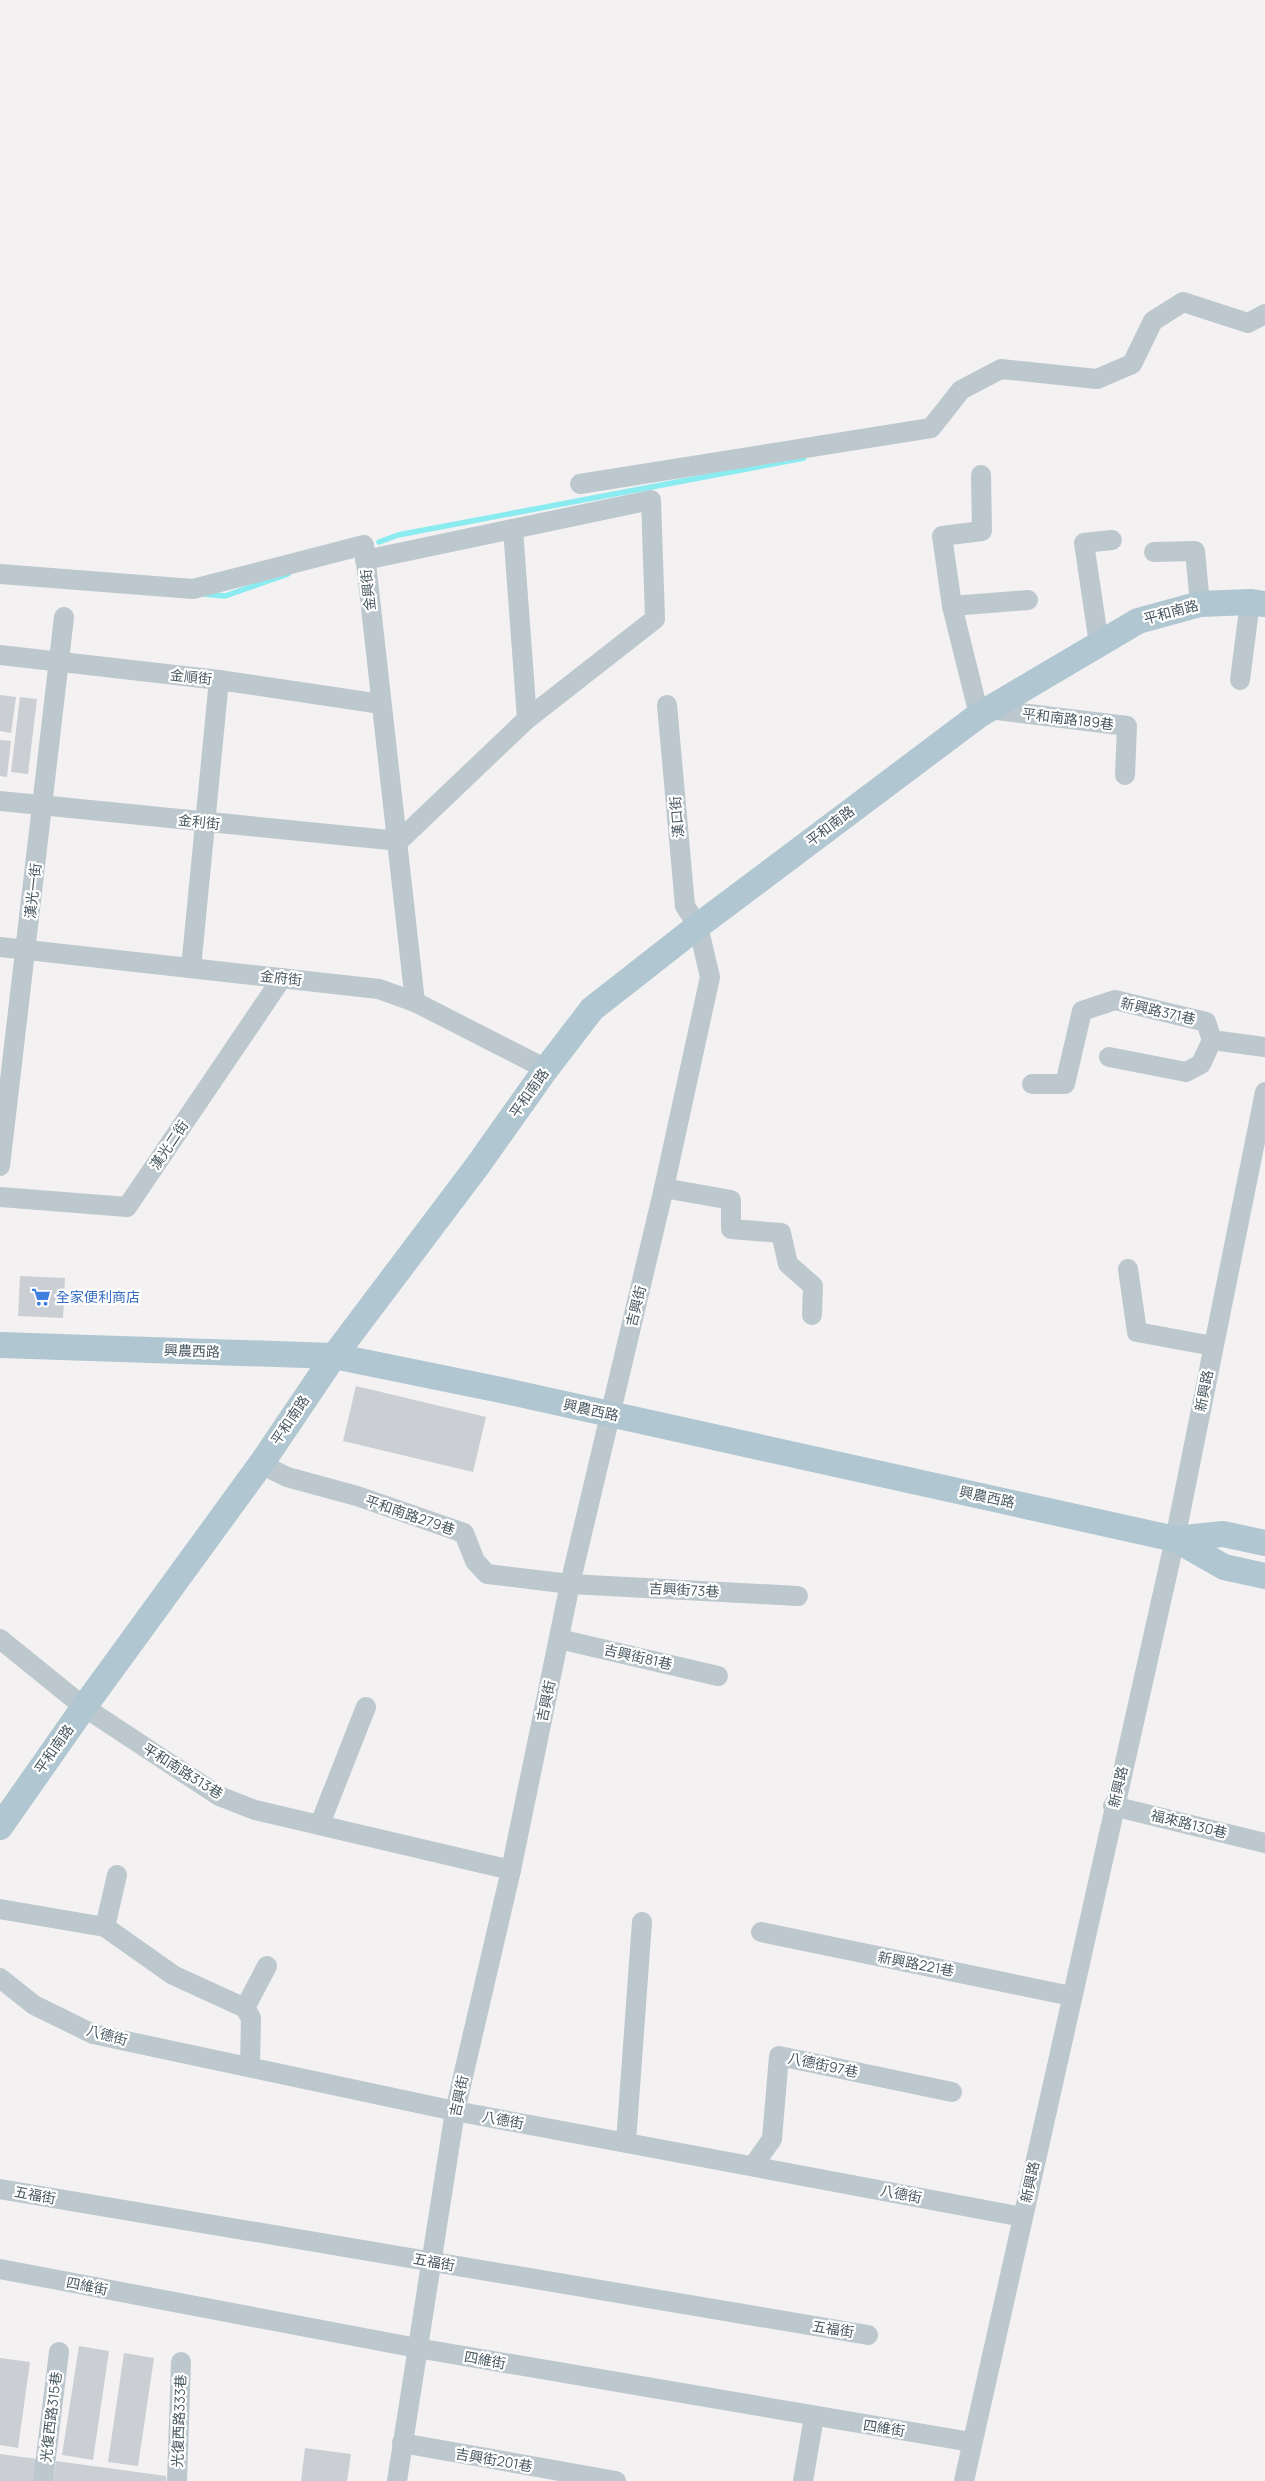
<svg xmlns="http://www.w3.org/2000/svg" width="1265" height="2481" font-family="Manrope,'Noto Sans TC',sans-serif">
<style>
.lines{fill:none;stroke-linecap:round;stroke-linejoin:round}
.stream{stroke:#8aecf0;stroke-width:5.5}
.building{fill:#cbcfd4}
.minor{stroke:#bcc8ce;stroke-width:20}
.major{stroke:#b0c6d1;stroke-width:26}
.labels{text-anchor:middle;stroke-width:4.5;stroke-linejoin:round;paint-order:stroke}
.street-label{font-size:14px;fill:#485860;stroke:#fff}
.shop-label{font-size:14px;fill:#366cbe;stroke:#fff;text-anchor:start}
</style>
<rect width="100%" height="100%" fill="#f3f1f1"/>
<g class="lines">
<g class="stream">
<polyline points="379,542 398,535 804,458"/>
<polyline points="203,594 225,596 288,574"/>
</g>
</g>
<g class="building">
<polygon points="0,695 16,697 11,733 0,731"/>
<polygon points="20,697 37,699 28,774 11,772"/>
<polygon points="0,740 11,741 7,777 0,776"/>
<polygon points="20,1276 65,1278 63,1318 18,1316"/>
<polygon points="356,1386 486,1417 473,1472 343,1441"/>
<polygon points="79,2346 109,2351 93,2460 62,2455"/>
<polygon points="124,2353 154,2358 138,2466 108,2462"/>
<polygon points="0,2358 30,2362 18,2448 0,2445"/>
<polygon points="305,2448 351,2454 347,2481 301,2481"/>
<polygon points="0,2454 37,2459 35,2481 0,2481"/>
<polygon points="56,2461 166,2476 166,2481 53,2481"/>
</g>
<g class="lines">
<g class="minor">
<polyline points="580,484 931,428 961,390 1001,369 1097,379 1132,364 1153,321 1183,302 1248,323 1265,314"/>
<polyline points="513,529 527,719"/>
<polyline points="1154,552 1195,551 1200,604"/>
<polyline points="0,574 193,589 364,545 415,1002"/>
<polyline points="952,606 1028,600"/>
<polyline points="1099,644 1084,543 1112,540"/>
<polyline points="0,655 219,680 381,704"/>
<polyline points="1240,680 1250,602"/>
<polyline points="989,709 1127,726 1125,775"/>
<polyline points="979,715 952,606 942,536 982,531 981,475"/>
<polyline points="0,801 399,841 527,719 655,619 651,500 365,560"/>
<polyline points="0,947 379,989 415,1002 546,1069"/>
<polyline points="191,968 219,680"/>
<polyline points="1212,1040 1265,1047"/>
<polyline points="1032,1084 1065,1084 1082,1011 1115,1000 1206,1022 1212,1040 1201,1064 1186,1072 1109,1057"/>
<polyline points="0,1166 64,617"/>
<polyline points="664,1188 731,1200 731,1229 781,1233 788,1264 813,1286 812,1315"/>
<polyline points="0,1197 127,1207 282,978"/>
<polyline points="1128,1269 1137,1332 1213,1346"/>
<polyline points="261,1464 287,1477 357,1496 464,1533 475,1561 487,1574 570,1584 798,1596"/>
<polyline points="0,1639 84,1707 219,1796 255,1810 511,1870"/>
<polyline points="559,1639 718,1676"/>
<polyline points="1113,1806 1265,1843"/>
<polyline points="320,1824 366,1707"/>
<polyline points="117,1875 105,1927 173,1975 245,2008 251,2018 250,2066"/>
<polyline points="0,1909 105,1927"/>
<polyline points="761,1932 1071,1996"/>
<polyline points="0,1978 34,2005 93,2034 455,2111 1023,2217"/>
<polyline points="245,2008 267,1966"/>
<polyline points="626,2142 642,1922"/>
<polyline points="753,2166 772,2139 779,2056 952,2092"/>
<polyline points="0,2189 868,2335"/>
<polyline points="0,2269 417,2348 971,2442"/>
<polyline points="402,2443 616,2481"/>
<polyline points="43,2481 59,2352"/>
<polyline points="177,2481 181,2362"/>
<polyline points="397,2481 455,2111 511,1870 570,1584 664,1188 710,977 698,926 685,906 667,705"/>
<polyline points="803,2481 814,2417"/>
<polyline points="964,2481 1175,1539 1265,1092"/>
</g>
<g class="major">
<polyline points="0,1345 334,1356 501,1390 1175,1539 1223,1534 1265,1543"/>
<polyline points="1175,1539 1224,1567 1265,1576"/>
<polyline points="0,1827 84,1707 261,1464 334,1356 478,1165 546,1069 592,1009 698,926 979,715 1138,621 1200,604 1250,602 1265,604"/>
</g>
</g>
<defs>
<g id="supermarket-bare" transform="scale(1.5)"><path d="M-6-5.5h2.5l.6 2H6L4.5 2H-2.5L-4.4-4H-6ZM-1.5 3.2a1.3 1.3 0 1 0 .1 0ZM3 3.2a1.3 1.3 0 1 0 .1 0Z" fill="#3f7fe0" stroke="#fff" stroke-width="2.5" paint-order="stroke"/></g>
</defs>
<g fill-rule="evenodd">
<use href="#supermarket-bare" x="41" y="1297"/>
</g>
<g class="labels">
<g class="street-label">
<text transform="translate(368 590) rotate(-96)" y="5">金興街</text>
<text transform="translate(1171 612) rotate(-15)" y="5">平和南路</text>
<text transform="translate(191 677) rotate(6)" y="5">金順街</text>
<text transform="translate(1068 719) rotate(7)" y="5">平和南路189巷</text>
<text transform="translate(677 817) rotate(-95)" y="5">漢口街</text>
<text transform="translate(199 822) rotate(6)" y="5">金利街</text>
<text transform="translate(830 826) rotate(-37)" y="5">平和南路</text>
<text transform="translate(33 891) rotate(-84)" y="5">漢光一街</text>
<text transform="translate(281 978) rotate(6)" y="5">金府街</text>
<text transform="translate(1158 1011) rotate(13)" y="5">新興路371巷</text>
<text transform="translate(529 1093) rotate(-55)" y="5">平和南路</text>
<text transform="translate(169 1145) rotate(-56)" y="5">漢光二街</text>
<text transform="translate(636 1306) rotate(-76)" y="5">吉興街</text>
<text transform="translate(192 1351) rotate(2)" y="5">興農西路</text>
<text transform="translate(1204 1391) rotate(-79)" y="5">新興路</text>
<text transform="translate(591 1410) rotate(12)" y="5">興農西路</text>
<text transform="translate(290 1420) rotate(-56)" y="5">平和南路</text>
<text transform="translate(987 1497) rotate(12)" y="5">興農西路</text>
<text transform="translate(410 1515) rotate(19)" y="5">平和南路279巷</text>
<text transform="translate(684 1590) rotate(3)" y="5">吉興街73巷</text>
<text transform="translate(638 1657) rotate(13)" y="5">吉興街81巷</text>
<text transform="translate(546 1701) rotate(-78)" y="5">吉興街</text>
<text transform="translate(54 1749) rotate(-55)" y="5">平和南路</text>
<text transform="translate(183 1771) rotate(32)" y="5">平和南路313巷</text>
<text transform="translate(1118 1787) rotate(-77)" y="5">新興路</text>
<text transform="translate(1189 1824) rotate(14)" y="5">福來路130巷</text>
<text transform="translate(916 1964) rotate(11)" y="5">新興路221巷</text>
<text transform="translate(107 2035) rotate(15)" y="5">八德街</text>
<text transform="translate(823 2065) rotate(12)" y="5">八德街97巷</text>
<text transform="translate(459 2096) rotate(-78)" y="5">吉興街</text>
<text transform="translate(503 2120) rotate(10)" y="5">八德街</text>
<text transform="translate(1030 2182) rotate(-78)" y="5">新興路</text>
<text transform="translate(901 2194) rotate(11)" y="5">八德街</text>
<text transform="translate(35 2195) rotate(10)" y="5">五福街</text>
<text transform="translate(434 2262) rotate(10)" y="5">五福街</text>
<text transform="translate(87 2286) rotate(11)" y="5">四維街</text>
<text transform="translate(833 2329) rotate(9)" y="5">五福街</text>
<text transform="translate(485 2360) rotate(10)" y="5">四維街</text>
<text transform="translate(51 2417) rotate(-83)" y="5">光復西路315巷</text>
<text transform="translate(179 2421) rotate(-88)" y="5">光復西路333巷</text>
<text transform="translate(884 2428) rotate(9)" y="5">四維街</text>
<text transform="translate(494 2460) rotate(10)" y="5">吉興街201巷</text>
</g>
<g class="shop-label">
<text x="56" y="1302">全家便利商店</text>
</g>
</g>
</svg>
